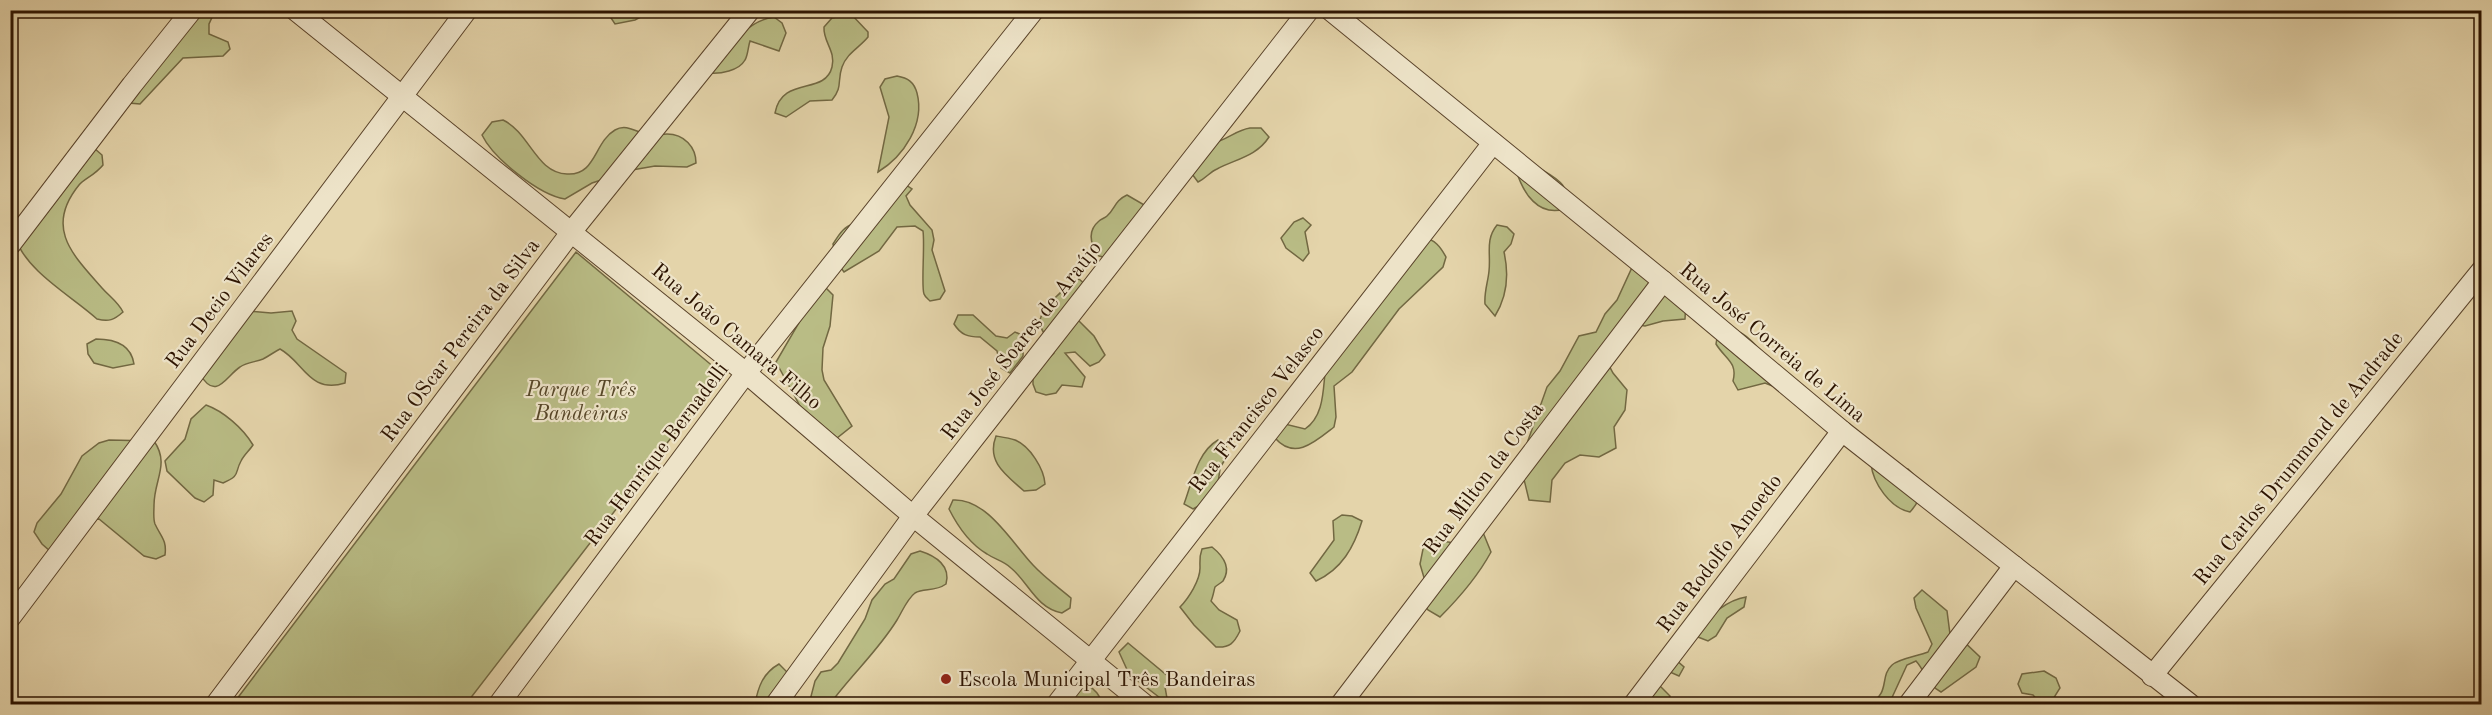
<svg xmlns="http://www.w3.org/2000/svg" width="2492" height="715" font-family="'Old Standard TT',serif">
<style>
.green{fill:#b9bc85;stroke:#726842;stroke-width:1.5}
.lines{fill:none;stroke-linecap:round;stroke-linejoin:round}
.street-casing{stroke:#5a432a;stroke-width:22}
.street{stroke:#ede3c8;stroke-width:20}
.poi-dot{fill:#8f2418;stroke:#ede3c8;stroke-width:2}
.labels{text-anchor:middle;stroke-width:4.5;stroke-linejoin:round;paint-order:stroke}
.street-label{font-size:21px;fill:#2c1300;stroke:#ede3c8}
.park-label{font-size:21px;font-style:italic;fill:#564628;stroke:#ede3c8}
.poi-label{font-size:21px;fill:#2c1300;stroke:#ede3c8;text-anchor:start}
</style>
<rect width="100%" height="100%" fill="#e4d4aa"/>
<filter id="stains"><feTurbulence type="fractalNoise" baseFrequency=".00333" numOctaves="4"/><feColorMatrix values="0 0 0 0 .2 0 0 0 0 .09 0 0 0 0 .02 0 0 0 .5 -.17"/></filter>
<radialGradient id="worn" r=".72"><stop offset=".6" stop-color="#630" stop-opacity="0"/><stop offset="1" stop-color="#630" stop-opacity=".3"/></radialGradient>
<g class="green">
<polygon points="187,11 215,11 209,24 209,34 228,42 230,49 223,56 183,58 140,104 129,103"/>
<polygon points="612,11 612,10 652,11 635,20 615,24 609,15"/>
<path d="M851,14L868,32V37C859,48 847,53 842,67C837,81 843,87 832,100L810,101L786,117L775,113C782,75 825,96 832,67C836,51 823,42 824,27L832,18Z"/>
<path d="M774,17L782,23L786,33L779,51L750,41C748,47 748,55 745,60C739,71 720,74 709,73C727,51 744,21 774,17Z"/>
<path d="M897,76C908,78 914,82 917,93C925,124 904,156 878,172L889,117L880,87L885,79Z"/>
<path d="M503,120C530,133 536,173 567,174C596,176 594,142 615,130C627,123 637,133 649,135C656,136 661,134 667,134C684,134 696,147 696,163L687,167L655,166L632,170L592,183L565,199C539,195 493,158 482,135L492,122Z"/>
<path d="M1250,128H1261L1269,137C1257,156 1236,159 1217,169C1210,172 1206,178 1198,182L1192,174L1213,143C1227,140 1236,130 1250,128Z"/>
<path d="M94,148L102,155L103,165C95,175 84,179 79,185C44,228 73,255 102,288C110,297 118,302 123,312C114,320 109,322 97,319C73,297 26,271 16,239Z"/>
<path d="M1536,166C1555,178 1572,183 1565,209C1538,217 1523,193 1516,170Z"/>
<path d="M903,183L912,189L906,196L910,205L932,230L934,240L932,250L945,291L940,299L930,301C928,299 925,297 924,294C921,287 925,245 923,231L915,226L897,227L879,251L844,272L838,264L833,244C844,226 845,228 862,219C877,210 890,194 903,183Z"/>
<path d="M1127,195L1146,206L1108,258L1099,256C1091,245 1086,232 1099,221C1101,219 1105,218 1107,216C1116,208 1114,201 1127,195Z"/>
<polygon points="1303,218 1311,225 1305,232 1309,253 1303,261 1286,248 1281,238 1294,222"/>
<path d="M1497,225L1507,227L1514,234L1511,244L1504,252C1509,274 1508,295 1495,316L1485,304C1484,292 1488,282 1489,271C1491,253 1485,240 1497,225Z"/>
<path d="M1423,237C1435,240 1440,246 1446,257L1443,267L1399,309L1352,372L1334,386L1336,417L1334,427C1316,441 1295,461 1275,438L1285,424L1305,429C1323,417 1323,393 1325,373Z"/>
<polygon points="576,252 721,373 466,704 233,704"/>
<polygon points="1635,261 1686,299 1685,319 1663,321 1645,326 1626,323 1603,354 1613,373 1627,390 1625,410 1614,427 1616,448 1599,457 1580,455 1565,463 1552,480 1550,502 1529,500 1520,463 1547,387 1560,371 1579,336 1596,332 1605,314 1617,300"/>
<path d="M1079,279L1087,286L1070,322L1079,321L1094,336L1105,355L1099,362L1090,366L1075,352L1065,353L1085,377L1082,387L1062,385L1056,393L1046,395L1036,392L1033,384V374L1054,353C1052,340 1042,335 1040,324C1038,309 1067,286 1079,279Z"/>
<polygon points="826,288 833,295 830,326 823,348 822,370 824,380 852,426 837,438 800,406 776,362 811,302"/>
<path d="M248,311L271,313L292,311L296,321L292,330L297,339L346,373L345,383C309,394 304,362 280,349C274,352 269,356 263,359C256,362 247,362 240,367C226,376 216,402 200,374Z"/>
<path d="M958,315H973L996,336L1007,338L1015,332L1024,336L1023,356L1010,373L1001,368L997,351L980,337C968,337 961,335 954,324Z"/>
<path d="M1735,330C1753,337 1763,356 1778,368C1786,374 1795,378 1802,385L1775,387L1765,383L1738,390L1733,381C1738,362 1725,359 1716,344L1717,338Z"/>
<path d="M96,339C114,339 131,344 134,364L113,368L94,363L88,354L87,344Z"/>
<path d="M206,405C223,411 243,428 253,445C249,451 244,455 241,461C234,474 241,475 223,483L214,480L213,495L204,502L195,498L167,471L165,461L185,439L191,419Z"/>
<path d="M996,436C1002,437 1009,438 1015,440C1030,446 1044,469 1045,484L1036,490L1024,491C1006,475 986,462 996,436Z"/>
<path d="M109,440L154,441C170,464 154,480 154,505C154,511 153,519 155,524C161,537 167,540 165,555L156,559L144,556L99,519L88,520L50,551L42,544L34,532L37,523L61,494L82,456L99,443Z"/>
<path d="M1218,440L1226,446L1229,456C1215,468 1222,475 1216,489C1212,497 1201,505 1193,509L1184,504C1192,483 1197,452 1218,440Z"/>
<path d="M1871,464L1900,471L1908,469C1923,482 1924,497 1910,512C1890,508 1873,483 1871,464Z"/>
<path d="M953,500C987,498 1012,543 1033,565C1044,577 1058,587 1071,598L1070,608L1062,613C1036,608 1029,583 1011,568C1004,561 996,560 987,554C970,544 958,527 949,509Z"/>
<path d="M1342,515L1352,516L1362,521C1354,547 1342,569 1316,581L1310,573L1334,540L1333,521Z"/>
<path d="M1482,530L1491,552C1478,576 1459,598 1440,617L1428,610L1421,601L1425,581L1420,564L1424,544L1434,540L1455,543Z"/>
<path d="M1212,547C1222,555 1232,567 1223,581C1221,583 1217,585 1215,587C1214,590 1213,597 1211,601L1219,610L1237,620L1240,631C1234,643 1230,648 1216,647L1194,625L1180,607C1189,598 1200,580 1200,568C1200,560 1199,557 1202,549Z"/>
<path d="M920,551C936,556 951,566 946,584C935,592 924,588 915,593C907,599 902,612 897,620C878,651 851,675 830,704H809L815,681L821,672L831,670L838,663L865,619L872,600L885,584L894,579L911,554Z"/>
<path d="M1922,590L1947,611L1950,634L1960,638L1980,657L1976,667L1941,692C1926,684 1926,672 1916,661L1907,665L1889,704H1869C1891,693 1879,677 1892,665C1898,659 1918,656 1928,652L1932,644L1916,608L1914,598Z"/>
<path d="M1746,597L1744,607L1727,618L1716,636L1708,641L1698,637L1693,632C1709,617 1726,600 1746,597Z"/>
<polygon points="1128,643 1170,678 1165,687 1168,704 1129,674 1119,652"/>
<polygon points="1666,657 1676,660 1684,667 1679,676 1670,672 1659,672 1654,680 1670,696 1670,704 1631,704 1640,693 1648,687 1656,660"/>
<path d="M779,664L787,672L789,682L774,696L755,704C758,687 763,673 779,664Z"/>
<polygon points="2044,671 2056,678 2060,688 2050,704 2040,703 2033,695 2022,693 2018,684 2022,674"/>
<polygon points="1086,682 1097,693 1104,704 1057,704 1069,693"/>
</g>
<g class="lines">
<g class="street-casing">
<g id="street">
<polyline points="295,10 746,373 913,516 1144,704"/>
<polyline points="1330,10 1663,281 1842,431 2190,704"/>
<polyline points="10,245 132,85 192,10"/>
<polyline points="10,618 467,10"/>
<polyline points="2152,676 2482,270"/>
<polyline points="216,704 572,231 750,10"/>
<polyline points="499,704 746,373 1034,10"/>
<polyline points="776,704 913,516 1309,10"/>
<polyline points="1057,704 1493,143"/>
<polyline points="1341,704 1663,281"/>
<polyline points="1634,704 1842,431"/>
<polyline points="1909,704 2014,566"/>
</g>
</g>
<use href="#street" class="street"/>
</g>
<circle class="poi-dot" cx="946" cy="679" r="6"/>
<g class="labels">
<g class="street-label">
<text transform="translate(219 300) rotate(-53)" y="7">Rua Decio Vilares</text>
<text transform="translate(737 336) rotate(40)" y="7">Rua João Camara Filho</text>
<text transform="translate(460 340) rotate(-53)" y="7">Rua OScar Pereira da Silva</text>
<text transform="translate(1021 340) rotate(-52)" y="7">Rua José Soares de Araújo</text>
<text transform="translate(1773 342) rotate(40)" y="7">Rua José Correia de Lima</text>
<text transform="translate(1256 409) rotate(-52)" y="7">Rua Francisco Velasco</text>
<text transform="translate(656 454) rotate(-53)" y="7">Rua Henrique Bernadelli</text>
<text transform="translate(2298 458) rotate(-51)" y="7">Rua Carlos Drummond de Andrade</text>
<text transform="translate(1483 478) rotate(-53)" y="7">Rua Milton da Costa</text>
<text transform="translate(1719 553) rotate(-53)" y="7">Rua Rodolfo Amoedo</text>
</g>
<g class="park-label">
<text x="581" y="396">Parque Três<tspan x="581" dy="24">Bandeiras</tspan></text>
</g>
<g class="poi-label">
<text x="958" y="686">Escola Municipal Três Bandeiras</text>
</g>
</g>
<rect width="2492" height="715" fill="none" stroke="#e4d4aa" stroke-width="36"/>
<rect x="12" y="12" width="2468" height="691" fill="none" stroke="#2c1300" stroke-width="3"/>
<rect x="18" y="18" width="2456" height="679" fill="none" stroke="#2c1300" stroke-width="1.5"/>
<rect width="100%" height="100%" filter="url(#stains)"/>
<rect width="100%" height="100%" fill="url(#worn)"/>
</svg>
